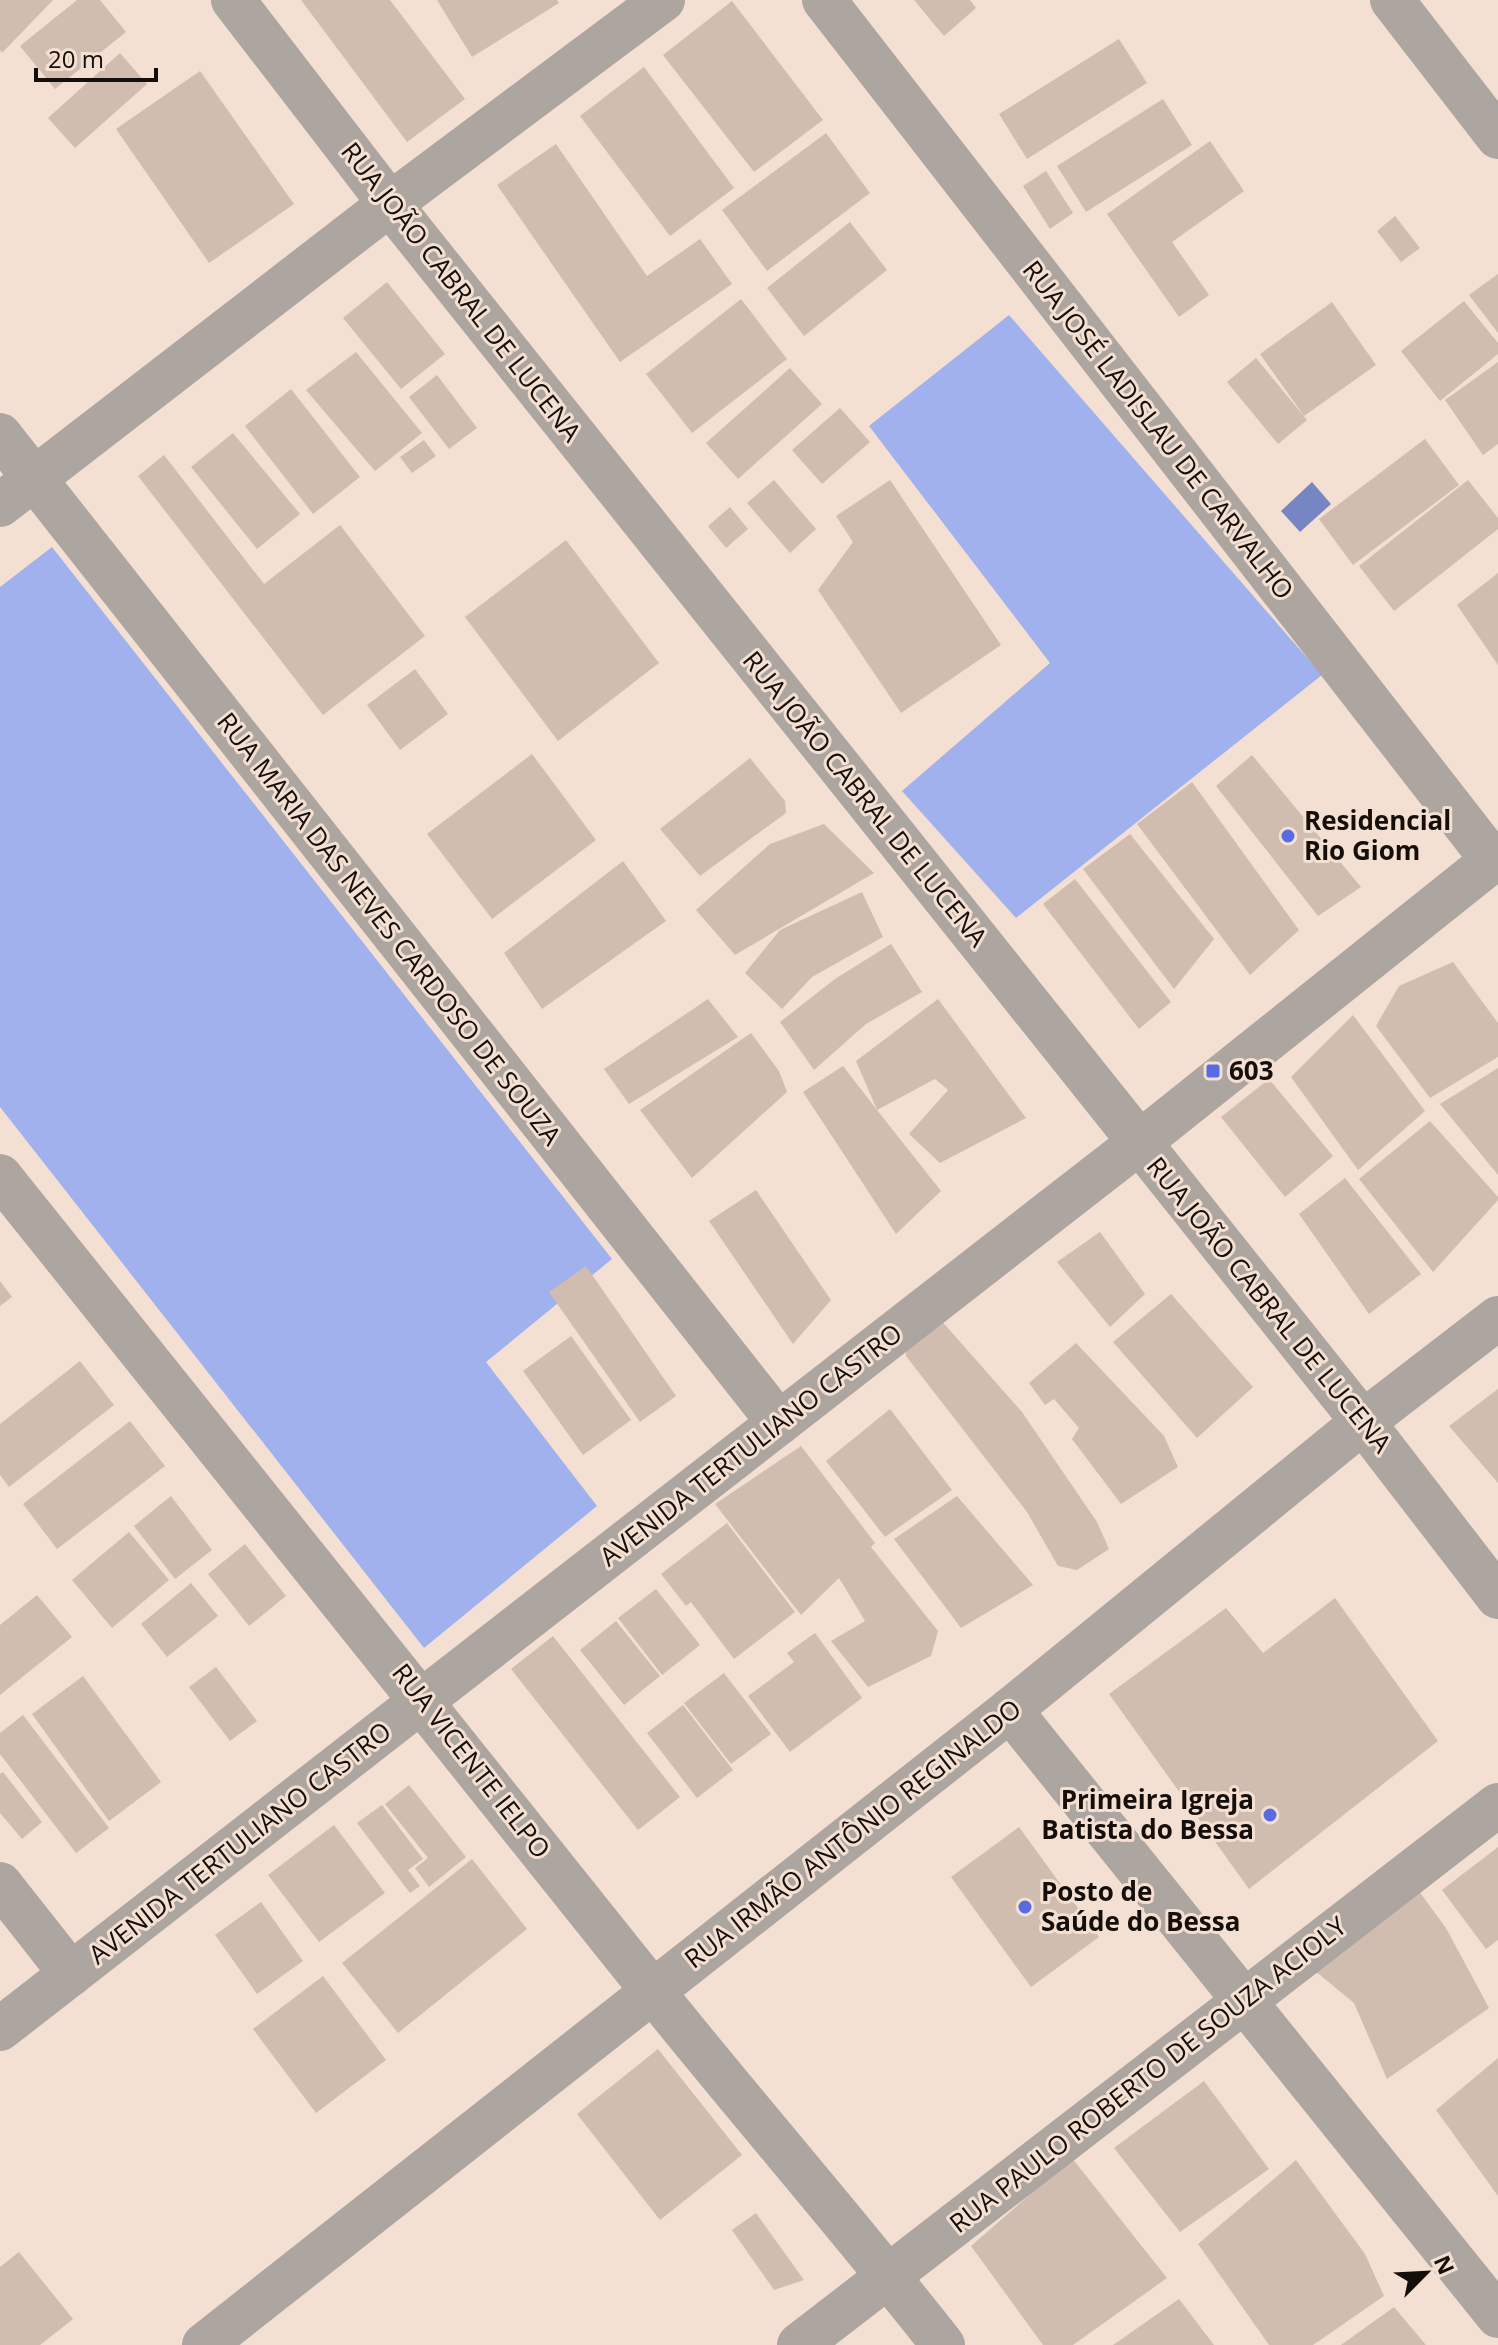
<svg xmlns="http://www.w3.org/2000/svg" width="1498" height="2345" font-family="'Open Sans',sans-serif">
<style>
.green{fill:#a1b1ed}
.water{fill:#7686c2}
.building{fill:#d0bdb0}
.lines{fill:none;stroke-linecap:round;stroke-linejoin:round}
.minor{stroke:#ada59f;stroke-width:44}
.poi-dot{fill:#586be2;stroke:#f3e0d2;stroke-width:3}
.labels{text-anchor:middle;stroke-width:6;stroke-linejoin:round;paint-order:stroke}
.street-label{font-size:26px;fill:#150e0a;stroke:#f3e0d2}
.poi-label{font-size:26px;font-weight:bold;fill:#150e0a;stroke:#f3e0d2;text-anchor:start}
</style>
<rect width="100%" height="100%" fill="#f3e0d2"/>
<g class="green">
<polygon points="1009,315 1322,675 1016,918 902,791 1050,663 869,426"/>
<polygon points="52,547 612,1259 486,1362 597,1506 424,1648 0,1107 0,587"/>
</g>
<polygon class="water" points="1312,482 1331,504 1300,532 1281,511"/>
<g class="building">
<polygon points="0,0 53,0 2,53 0,50"/>
<polygon points="77,0 100,0 126,32 55,89 20,46"/>
<polygon points="301,0 390,0 465,99 407,142"/>
<polygon points="437,0 557,0 559,3 472,57"/>
<polygon points="914,0 970,0 976,8 944,36"/>
<polygon points="732,1 823,120 754,172 663,55"/>
<polygon points="1119,39 1147,83 1027,159 999,114"/>
<polygon points="120,53 147,84 75,148 48,118"/>
<polygon points="644,67 734,188 670,236 580,116"/>
<polygon points="200,71 294,204 209,263 116,129"/>
<polygon points="1163,99 1192,145 1086,212 1057,166"/>
<polygon points="826,133 870,193 767,271 722,210"/>
<polygon points="1210,141 1244,191 1172,242 1209,295 1179,317 1107,214"/>
<polygon points="556,144 647,276 700,239 732,284 620,362 497,185"/>
<polygon points="1046,171 1073,213 1050,229 1023,186"/>
<polygon points="1395,216 1420,248 1401,262 1377,231"/>
<polygon points="850,222 887,270 804,336 767,288"/>
<polygon points="1498,274 1498,333 1469,295"/>
<polygon points="387,282 445,354 401,389 343,318"/>
<polygon points="741,299 787,359 692,433 646,374"/>
<polygon points="1464,301 1498,343 1498,354 1440,401 1401,351"/>
<polygon points="1332,302 1376,365 1304,416 1260,354"/>
<polygon points="356,352 422,433 375,471 306,390"/>
<polygon points="1256,358 1307,420 1278,444 1227,382"/>
<polygon points="1498,362 1498,444 1483,455 1445,400"/>
<polygon points="790,368 822,404 738,479 706,443"/>
<polygon points="437,375 477,428 449,449 409,397"/>
<polygon points="291,389 360,477 313,514 245,426"/>
<polygon points="840,408 870,442 822,484 792,450"/>
<polygon points="233,433 300,514 257,549 191,467"/>
<polygon points="1425,439 1459,485 1353,565 1319,519"/>
<polygon points="424,440 436,456 412,473 400,457"/>
<polygon points="164,455 264,584 340,525 425,636 323,715 138,476"/>
<polygon points="774,480 816,529 790,553 747,503"/>
<polygon points="890,480 1001,645 901,713 818,590 853,542 836,516"/>
<polygon points="1468,480 1498,518 1498,529 1394,611 1359,566"/>
<polygon points="730,507 748,529 726,548 708,526"/>
<polygon points="566,540 659,663 558,741 465,617"/>
<polygon points="1498,573 1498,665 1457,605"/>
<polygon points="415,669 448,714 400,750 367,705"/>
<polygon points="532,754 596,840 492,919 427,834"/>
<polygon points="1252,755 1361,887 1318,916 1216,786"/>
<polygon points="750,758 785,801 786,813 700,876 660,829"/>
<polygon points="1192,782 1299,930 1250,975 1137,824"/>
<polygon points="824,824 874,873 735,955 696,910 770,844"/>
<polygon points="1130,834 1214,939 1174,989 1083,869"/>
<polygon points="623,861 666,921 542,1009 504,953"/>
<polygon points="1075,879 1171,1002 1139,1029 1043,904"/>
<polygon points="862,892 883,937 812,977 782,1009 745,973 780,930"/>
<polygon points="891,944 922,992 866,1024 814,1070 780,1022 835,979"/>
<polygon points="1453,962 1498,1023 1498,1057 1430,1098 1376,1026 1399,986"/>
<polygon points="708,999 738,1037 629,1104 604,1069"/>
<polygon points="938,999 1026,1118 940,1163 909,1134 948,1090 935,1079 877,1110 941,1191 896,1234 803,1092 843,1066 877,1110 856,1061"/>
<polygon points="1353,1015 1425,1111 1358,1170 1291,1077"/>
<polygon points="751,1033 779,1071 787,1092 692,1178 640,1110"/>
<polygon points="1498,1068 1498,1175 1440,1104"/>
<polygon points="1269,1079 1333,1156 1285,1197 1221,1117"/>
<polygon points="1430,1121 1498,1197 1498,1200 1433,1272 1359,1179"/>
<polygon points="1345,1178 1421,1274 1369,1314 1299,1214"/>
<polygon points="756,1190 831,1300 793,1344 709,1221"/>
<polygon points="1100,1232 1145,1294 1110,1327 1057,1262"/>
<polygon points="586,1266 676,1396 640,1422 549,1292"/>
<polygon points="0,1281 12,1297 0,1306"/>
<polygon points="1171,1294 1253,1387 1197,1438 1113,1342"/>
<polygon points="939,1318 1022,1412 1097,1522 1109,1549 1077,1570 1058,1566 1027,1512 906,1356 905,1336"/>
<polygon points="571,1336 631,1420 583,1455 523,1371"/>
<polygon points="1076,1343 1164,1436 1178,1467 1121,1504 1072,1439 1079,1428 1054,1399 1045,1405 1029,1383"/>
<polygon points="80,1361 114,1405 9,1487 0,1475 0,1424"/>
<polygon points="1498,1389 1498,1483 1449,1426"/>
<polygon points="890,1409 952,1490 885,1537 826,1461"/>
<polygon points="130,1421 165,1466 57,1549 23,1504"/>
<polygon points="801,1446 875,1543 871,1547 938,1631 931,1656 868,1687 831,1641 865,1621 839,1578 801,1615 715,1504"/>
<polygon points="171,1496 212,1550 175,1579 134,1526"/>
<polygon points="957,1496 1033,1585 961,1628 894,1539"/>
<polygon points="727,1523 795,1612 734,1659 691,1602 686,1606 661,1574"/>
<polygon points="129,1532 169,1580 112,1628 72,1580"/>
<polygon points="245,1544 286,1596 249,1626 208,1574"/>
<polygon points="191,1583 218,1616 167,1657 141,1624"/>
<polygon points="656,1589 700,1645 662,1675 618,1618"/>
<polygon points="37,1595 72,1637 0,1695 0,1625"/>
<polygon points="1335,1598 1438,1741 1249,1889 1109,1694 1226,1608 1263,1653"/>
<polygon points="616,1621 660,1676 624,1705 580,1650"/>
<polygon points="815,1633 862,1698 790,1752 748,1696 794,1662 787,1653"/>
<polygon points="553,1636 680,1797 638,1830 511,1669"/>
<polygon points="216,1667 257,1721 230,1741 189,1687"/>
<polygon points="724,1673 771,1734 731,1764 684,1703"/>
<polygon points="83,1676 161,1782 109,1821 32,1714"/>
<polygon points="683,1705 733,1770 697,1798 647,1733"/>
<polygon points="23,1715 109,1828 76,1853 0,1754 0,1733"/>
<polygon points="3,1772 42,1822 22,1839 0,1813 0,1774"/>
<polygon points="409,1785 466,1857 429,1887 415,1868 428,1858 385,1804"/>
<polygon points="382,1805 423,1859 408,1870 420,1886 410,1893 357,1823"/>
<polygon points="334,1825 385,1893 319,1942 268,1875"/>
<polygon points="1019,1827 1099,1937 1031,1987 951,1877"/>
<polygon points="1498,1847 1498,1940 1486,1949 1442,1890"/>
<polygon points="472,1859 527,1929 398,2033 342,1963"/>
<polygon points="1418,1890 1446,1928 1489,2008 1387,2079 1354,2003 1309,1966"/>
<polygon points="261,1902 303,1961 257,1994 215,1935"/>
<polygon points="323,1976 386,2060 316,2113 253,2029"/>
<polygon points="658,2049 742,2155 660,2220 577,2114"/>
<polygon points="1498,2058 1498,2196 1436,2110"/>
<polygon points="1204,2081 1269,2169 1180,2232 1114,2148"/>
<polygon points="1072,2158 1167,2278 1073,2345 1043,2345 971,2246"/>
<polygon points="1296,2160 1365,2254 1384,2296 1313,2345 1269,2345 1198,2244"/>
<polygon points="756,2213 804,2280 774,2290 732,2230"/>
<polygon points="19,2252 73,2319 40,2345 0,2345 0,2267"/>
<polygon points="1179,2299 1214,2345 1113,2345"/>
<polygon points="1394,2307 1426,2345 1341,2345"/>
</g>
<g class="lines">
<g class="minor">
<polyline points="233,0 390,204 1363,1422 1498,1597"/>
<polyline points="824,0 1493,861"/>
<polyline points="1392,0 1498,137"/>
<polyline points="0,435 779,1423"/>
<polyline points="0,505 390,204 663,0"/>
<path d="M0,1176C218,1447 434,1718 651,1989C747,2109 848,2224 943,2345"/>
<polyline points="1010,1710 1498,2316"/>
<polyline points="0,1884 71,1974"/>
<polyline points="0,2029 1140,1142 1498,856"/>
<polyline points="204,2345 1010,1710 1363,1422 1498,1318"/>
<polyline points="799,2345 1498,1805"/>
</g>
</g>
<g class="poi-dot">
<circle cx="1288" cy="836" r="8"/>
<rect x="1205" y="1063" width="16" height="16" rx="4"/>
<circle cx="1270" cy="1815" r="8"/>
<circle cx="1025" cy="1907" r="8"/>
</g>
<g class="labels">
<g class="street-label">
<text transform="translate(461 292) rotate(52)" y="9">RUA JOÃO CABRAL DE LUCENA</text>
<text transform="translate(1158 430) rotate(52)" y="9">RUA JOSÉ LADISLAU DE CARVALHO</text>
<text transform="translate(865 799) rotate(51)" y="9">RUA JOÃO CABRAL DE LUCENA</text>
<text transform="translate(389 929) rotate(52)" y="9">RUA MARIA DAS NEVES CARDOSO DE SOUZA</text>
<text transform="translate(1269 1305) rotate(51)" y="9">RUA JOÃO CABRAL DE LUCENA</text>
<text transform="translate(751 1445) rotate(-38)" y="9">AVENIDA TERTULIANO CASTRO</text>
<text transform="translate(471 1761) rotate(52)" y="9">RUA VICENTE IELPO</text>
<text transform="translate(853 1834) rotate(-38)" y="9">RUA IRMÃO ANTÔNIO REGINALDO</text>
<text transform="translate(240 1843) rotate(-38)" y="9">AVENIDA TERTULIANO CASTRO</text>
<text transform="translate(1148 2075) rotate(-38)" y="9">RUA PAULO ROBERTO DE SOUZA ACIOLY</text>
</g>
<g class="poi-label">
<text x="1304" y="830">Residencial<tspan x="1304" dy="30">Rio Giom</tspan></text>
<text x="1229" y="1080">603</text>
<text x="1254" y="1809" text-anchor="end">Primeira Igreja<tspan x="1254" dy="30">Batista do Bessa</tspan></text>
<text x="1041" y="1901">Posto de<tspan x="1041" dy="30">Saúde do Bessa</tspan></text>
</g>
</g>
<g transform="translate(1426 2273) rotate(66)" stroke="#f3e0d2" stroke-width="6" paint-order="stroke">
<path d="M0-6L14 30L0 20L-14 30Z" fill="#150e0a"/>
<text y="-12" font-size="22" font-weight="bold" text-anchor="middle" fill="#150e0a">N</text>
</g>
<path d="M36 68v12h120v-12" fill="none" stroke="#150e0a" stroke-width="4"/>
<text x="48" y="68" font-size="24" fill="#150e0a" stroke="#f3e0d2" stroke-width="6" paint-order="stroke">20 m</text>
</svg>
